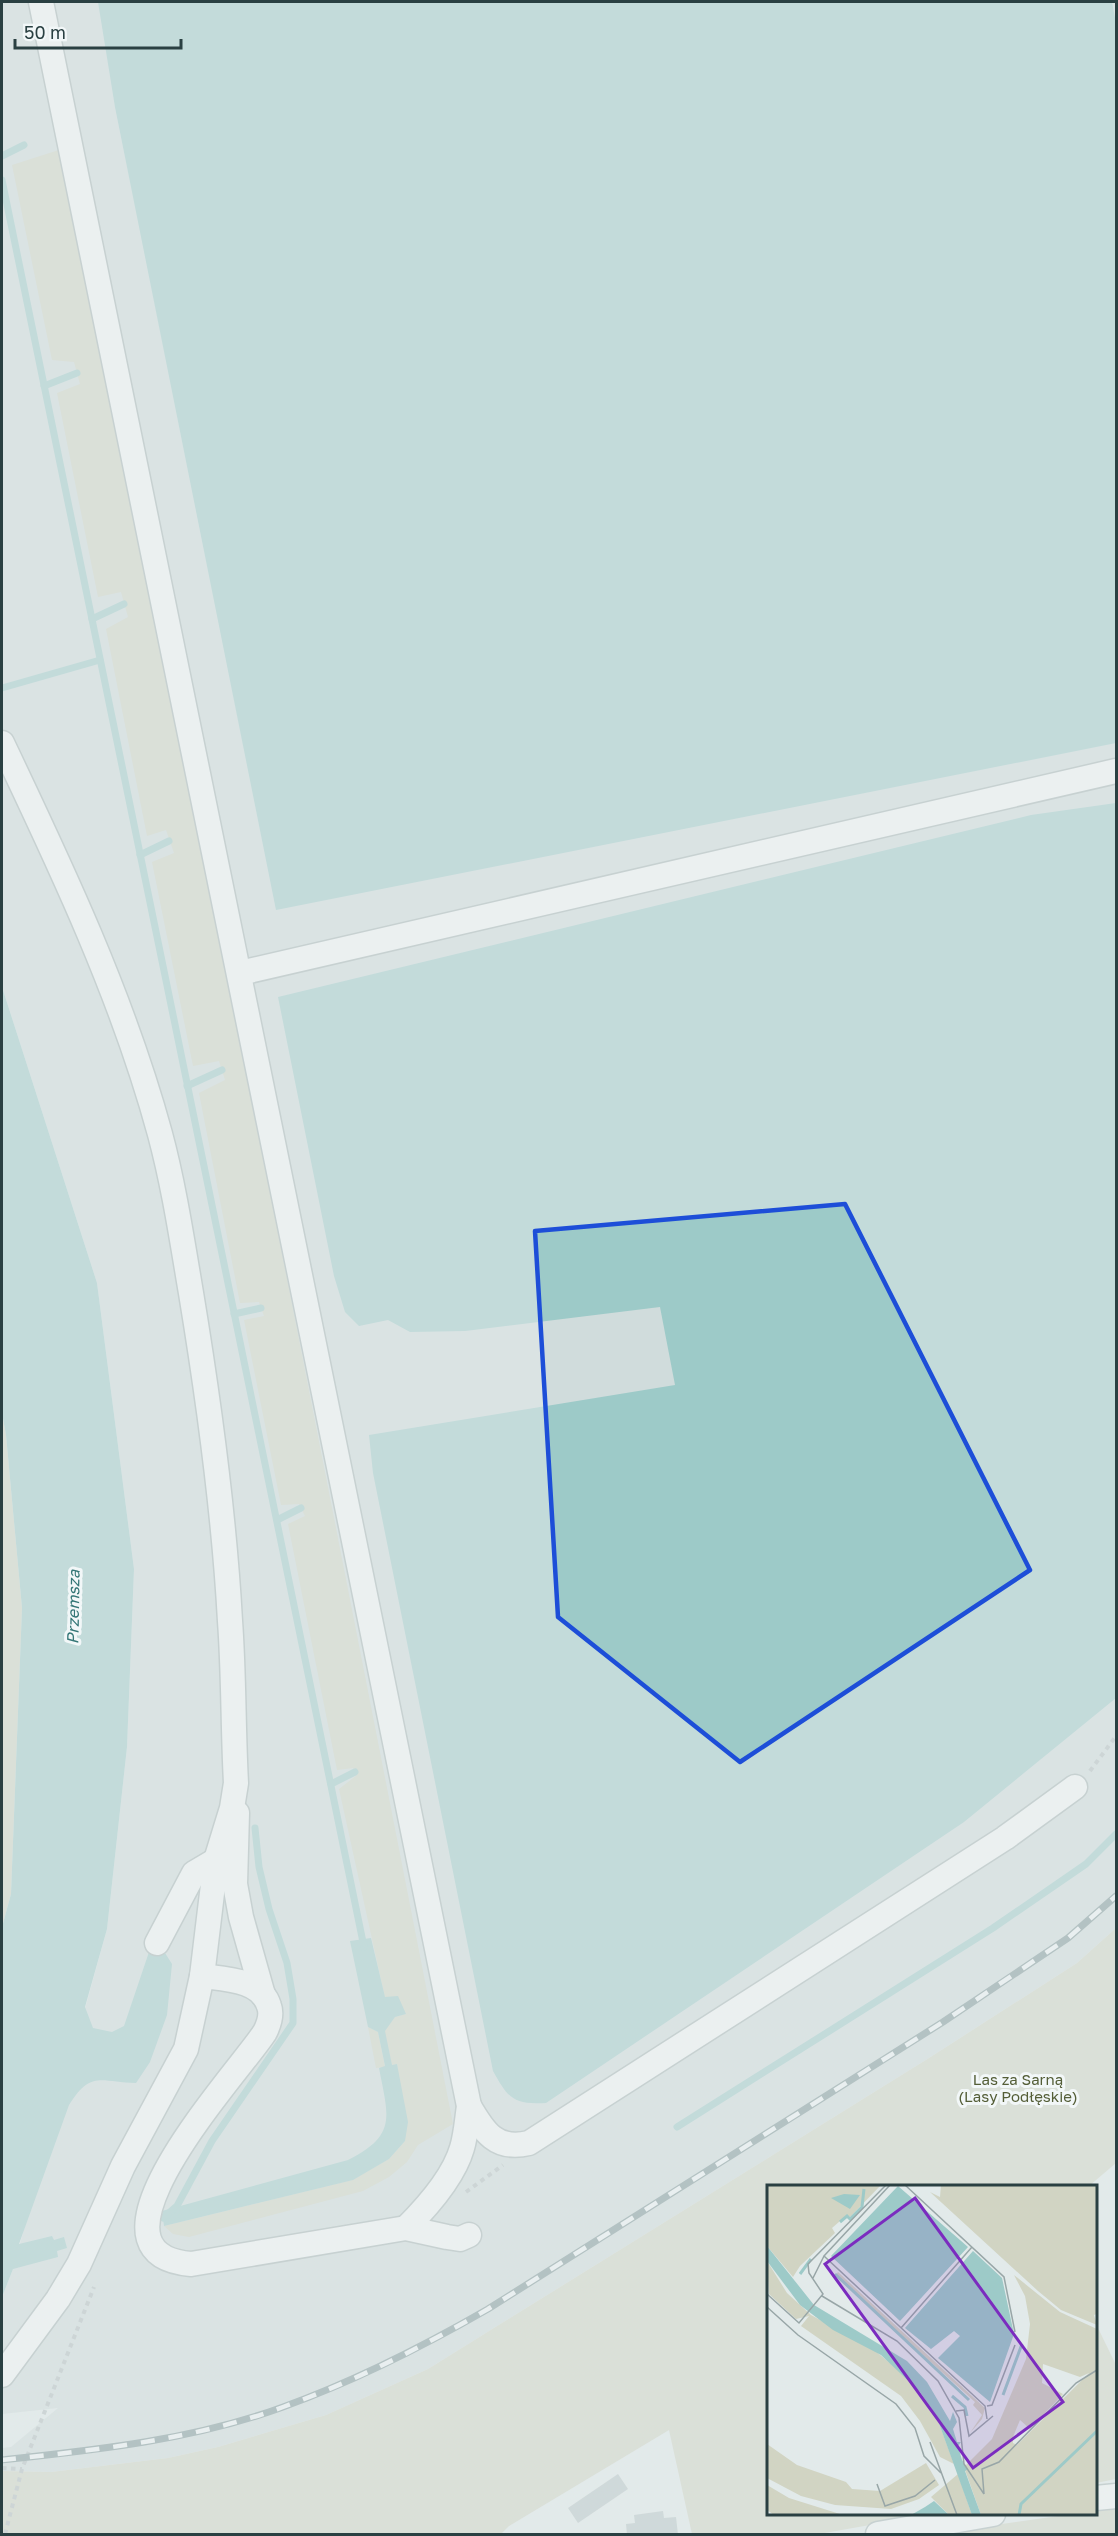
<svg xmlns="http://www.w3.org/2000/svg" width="1118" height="2536" font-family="'Golos Text',sans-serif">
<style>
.built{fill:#d0dcdc}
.green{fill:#d1d4c3}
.water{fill:#9dcac8}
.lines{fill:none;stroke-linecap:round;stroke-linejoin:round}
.stream{stroke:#9dcac8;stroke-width:7}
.building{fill:#b9c6c7}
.minor-casing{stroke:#a7b4b4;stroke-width:27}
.path{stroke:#b4bdbe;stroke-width:4;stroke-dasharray:4.5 4.5;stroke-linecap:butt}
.minor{stroke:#f5f8f9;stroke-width:24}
.rail-casing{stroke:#7b9294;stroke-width:7}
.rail{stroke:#f2f7f8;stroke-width:4.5;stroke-dasharray:14;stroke-linecap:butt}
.marked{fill:none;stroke:#1d4ed8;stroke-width:4.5;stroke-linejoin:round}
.labels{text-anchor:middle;stroke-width:6;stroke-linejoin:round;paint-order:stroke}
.park-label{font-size:15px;fill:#545e37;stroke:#f2f7f8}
.water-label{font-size:16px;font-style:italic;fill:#347676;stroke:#f2f7f8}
.inset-river{fill:none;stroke:#9dcac8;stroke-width:3}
.inset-road{fill:none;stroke:#98a6a7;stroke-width:1.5}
.view{fill:#7b2cbf;fill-opacity:0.15;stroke:#7b2cbf;stroke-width:3}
.inset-edge{fill:none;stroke:#2a4042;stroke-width:3}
</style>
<rect width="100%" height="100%" fill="#e2eaea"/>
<polygon class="built" points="2,2 1116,2 1116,1928 1077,1963 929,2058 428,2369 326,2415 218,2447 168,2458 51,2472 2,2471 2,2448 11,2447 58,2408 2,2414 2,2297 13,2269 107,1929 127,1747 134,1569 97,1283 2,987"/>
<g class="green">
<polygon points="65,148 453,2124 418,2145 407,2162 389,2177 363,2191 189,2237 173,2234 164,2226 352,2180 389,2159 405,2141 397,2064 392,2065 384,2031 395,2017 406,2014 385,1998 339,1789 357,1775 353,1768 337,1770 288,1524 305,1516 299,1504 281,1505 244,1320 264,1316 259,1302 240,1303 199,1093 225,1080 219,1061 193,1066 152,862 174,853 166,830 147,836 106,629 128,617 121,592 98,597 57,393 80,384 74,362 52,360 12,165"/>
<polygon points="2,1413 6,1435 22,1608 11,1894 2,1927"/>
<polygon points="1116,1928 1116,2163 1089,2186 768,2186 768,2514 932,2514 819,2534 692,2534 669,2430 509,2526 501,2534 2,2534 2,2471 51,2472 168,2458 218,2447 326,2415 428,2369 929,2058 1077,1963"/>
<polygon points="368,2027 378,2032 385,2067 376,2068"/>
<polygon points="1096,2324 1116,2365 1116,2479 1096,2483"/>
<polygon points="1116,2507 1116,2534 930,2534 1073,2514 1096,2514 1096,2510"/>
</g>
<g class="water">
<polygon points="98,2 1112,2 1116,23 1116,743 276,910 115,107"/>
<path d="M1116,803V1698L964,1822L546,2103C513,2105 508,2098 493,2071L373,1473L369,1435L675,1385L660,1307L465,1331L410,1332L388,1320L359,1326L345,1312L334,1276L278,997L1031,815Z"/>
<path d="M2,987L97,1283L134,1569L127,1747L107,1929L85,2007L93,2028L112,2032L124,2026L149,1952L165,1953L172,1964L167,2015L150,2062L136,2083C100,2082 91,2070 69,2105L19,2244L52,2236L54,2240L64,2237L67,2248L57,2251L58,2257L13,2269L2,2297V1927L11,1894L22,1608L6,1435L2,1413Z"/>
<path d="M371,1938L385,1997L398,1996L406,2014L395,2017L385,2031L392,2065L397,2064L408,2122L405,2141L389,2159L353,2180L164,2226L162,2211L348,2160C398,2135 388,2116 379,2068L385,2066L378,2032L368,2027L350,1941Z"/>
</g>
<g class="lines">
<g class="stream">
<polyline points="2,156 24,145"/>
<polyline points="2,180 364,1947"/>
<polyline points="44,386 77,373"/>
<polyline points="92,619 124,604"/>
<polyline points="2,688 100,660"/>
<polyline points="140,855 169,841"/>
<polyline points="187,1086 222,1070"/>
<polyline points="234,1314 261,1308"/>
<polyline points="277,1520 301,1508"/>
<polyline points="331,1784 355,1772"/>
<polyline points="677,2127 993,1928 1086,1864 1116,1834"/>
<polyline points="163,2218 177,2206 212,2141 293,2023 293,1999 287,1963 269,1909 259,1867 255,1828"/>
</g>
</g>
<g class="building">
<polygon points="618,2474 628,2489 578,2523 568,2508"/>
<polygon points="663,2511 664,2518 676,2517 678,2535 627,2535 626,2524 635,2523 634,2515"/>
</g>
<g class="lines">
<g class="minor-casing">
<g id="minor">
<path d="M41,2L469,2106C467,2119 466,2135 462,2148C454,2176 426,2208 406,2228"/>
<path d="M2,743C62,869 123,998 160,1134C174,1186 182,1240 191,1293C209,1402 224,1511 230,1621C234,1675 233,1729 236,1783L232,1808L216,1860L202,1976L186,2049L123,2166L79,2264L58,2299L2,2375"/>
<polyline points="240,973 1116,771"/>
<polyline points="237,1813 235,1884 241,1917 263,1995"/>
<polyline points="157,1943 194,1873 216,1860"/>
<path d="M202,1976C224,1979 261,1979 269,2006C272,2014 269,2024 265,2032C241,2070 68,2254 191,2264L406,2228L447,2237L460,2239L469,2235"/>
<path d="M469,2106C484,2132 496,2151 529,2143L1005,1838L1075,1787"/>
<polyline points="1096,2498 1116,2496"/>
<polyline points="878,2534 993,2514"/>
</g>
</g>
<g class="path">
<polyline points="1090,1771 1116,1736"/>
<polyline points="466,2192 503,2165"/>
<polyline points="2,2468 22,2469"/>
<polyline points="5,2534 22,2469 94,2287"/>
</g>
<use href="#minor" class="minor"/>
<g class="rail-casing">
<path id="rail" d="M2,2460C96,2450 193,2440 283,2407C355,2381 422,2347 488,2309L943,2022L1068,1938L1116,1896"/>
</g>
<use href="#rail" class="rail"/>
</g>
<path d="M0 0H1118V2536H0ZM845,1204L1030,1570L740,1762L558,1617L535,1231Z" fill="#e2eaea" fill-opacity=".55" fill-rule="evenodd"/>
<path class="marked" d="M845,1204L1030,1570L740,1762L558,1617L535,1231Z"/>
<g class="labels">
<g class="park-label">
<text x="1018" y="2085">Las za Sarną<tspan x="1018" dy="17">(Lasy Podłęskie)</tspan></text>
</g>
<g class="water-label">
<text transform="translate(73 1607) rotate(-89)" y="6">Przemsza</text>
</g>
</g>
<g transform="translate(767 2185)">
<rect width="330" height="330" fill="#e2eaea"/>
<path d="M0,0H114L83,32L80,30L65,43L68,48L33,81L26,92L0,61ZM174,0H330V129L327,130L330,140L294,125L271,106L163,7L173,12ZM0,76L20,108L44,130L106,164L142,194L169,230L187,279L173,272L153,236L134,211L34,141L42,131L29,134L2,109ZM71,87L218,223L215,234L203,248L215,230L206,220L208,217L68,91ZM247,90L293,127L330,144V330H214L197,282L225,254L259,174L263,139L258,111ZM276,179L313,192L322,188L250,260L246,258V252L253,235L263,244L296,209L275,198ZM0,259L30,280L79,297L85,304L113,306L159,278L172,300L152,314L124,324L68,320L34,311L0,293ZM191,289L205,330H182L164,312ZM0,300L22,313L76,330H7L0,325Z" fill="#d1d4c3" fill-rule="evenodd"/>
<path d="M131,1L201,62L133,136L64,71ZM77,9L93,10L83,24L64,13ZM0,61L47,120L140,176L160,197L183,236L186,227L190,237L186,244L190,257H194L191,261L195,275L201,284L198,286L214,330H205L169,230L153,207L114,170L66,145L33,120L0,76ZM206,66L235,93L247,149L223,217L171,173L193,151L187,146L164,164L138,143ZM167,316L182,330H144L158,322Z" fill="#9dcac8"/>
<path class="inset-river" d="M73,37L80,31L83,34L95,22L97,4M33,89L44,74M68,89L202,215M236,210L255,159M185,211L198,222L200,231M252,330L254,319L330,246"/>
<path class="inset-road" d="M123,0L57,71L218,221L220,234M138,0L237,92L248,147M46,93L57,71M0,109L32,138L56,109L42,88L41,79L119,0M55,111L130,156L171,196L192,233L197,279L217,309M0,122L31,150L129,219L148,243L157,271L174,288M134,143L205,62M220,221L225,220L248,160M189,226L197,225L202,251L226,231M163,257L190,330M110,299L118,321L148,311L168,295M217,309L215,284L232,277L309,198L330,185"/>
<path class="view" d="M148,13L296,217L206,283L58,79Z"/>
<rect width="330" height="330" class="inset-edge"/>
</g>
<rect width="1118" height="2536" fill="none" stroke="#2a4042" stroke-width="6"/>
<path d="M15 39v9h166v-9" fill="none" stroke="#2a4042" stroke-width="3"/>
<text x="24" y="39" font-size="18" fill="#2a4042" stroke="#f2f7f8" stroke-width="4.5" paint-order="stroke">50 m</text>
</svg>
